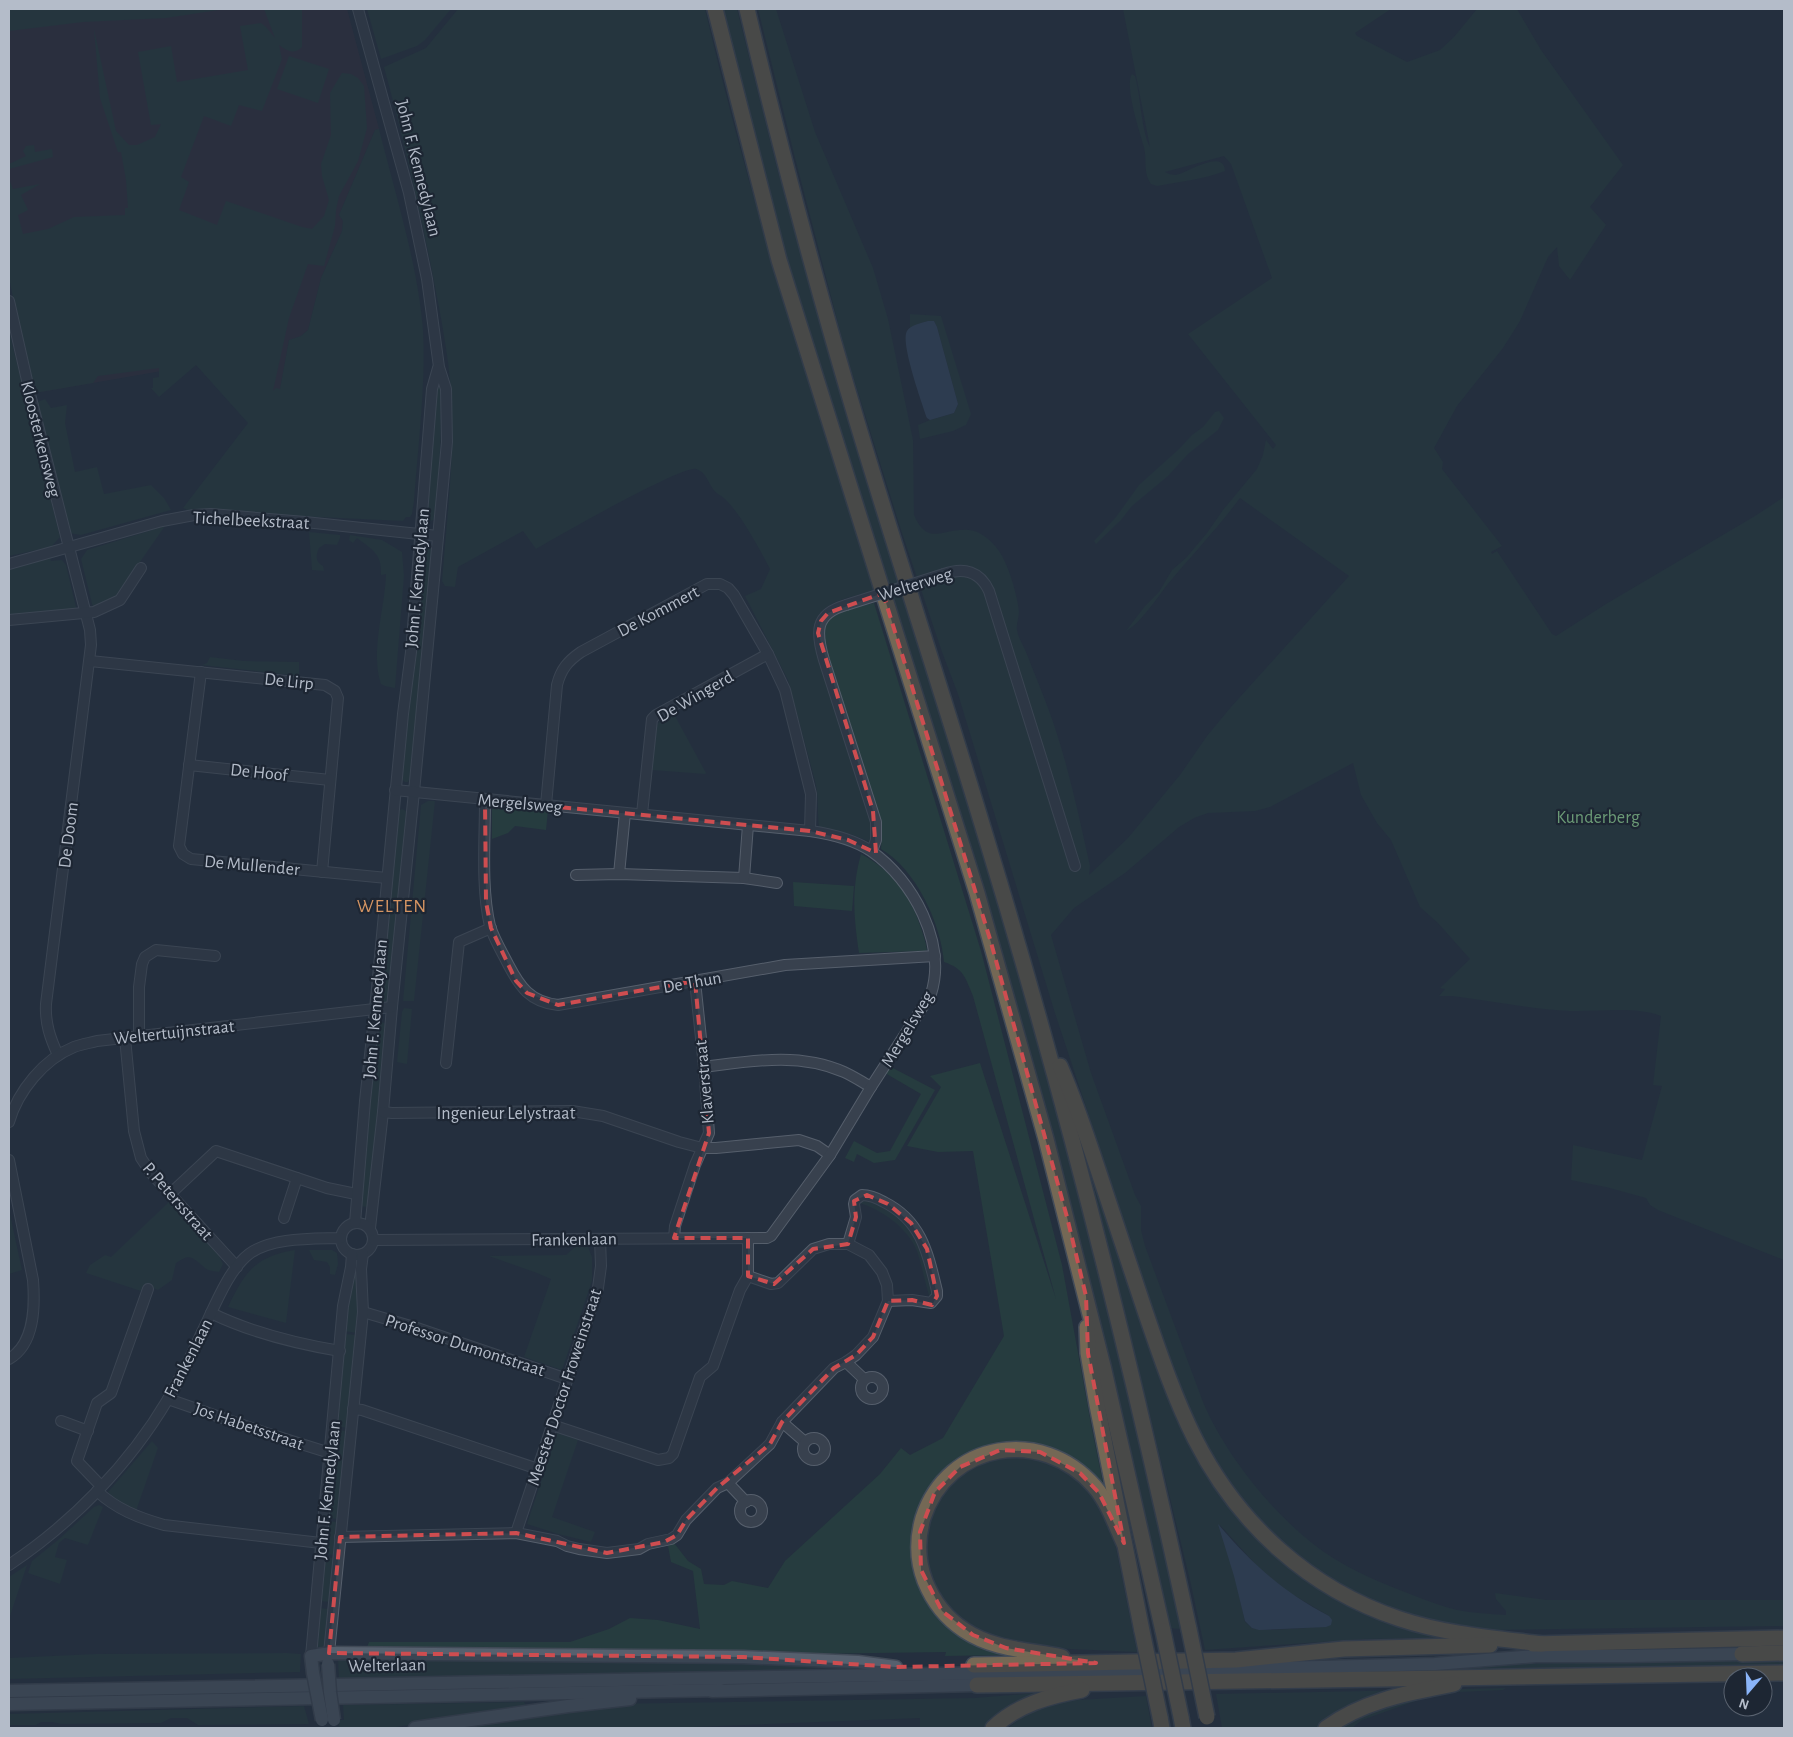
<svg xmlns="http://www.w3.org/2000/svg" width="1793" height="1737" font-family="'Alegreya Sans',sans-serif">
<style>
.medical{fill:#32303f}
.green{fill:#263c3f;fill-rule:evenodd}
.water{fill:#394c67}
.lines{fill:none;stroke-linecap:round;stroke-linejoin:round}
.minor-casing{stroke:#565f6c;stroke-width:12}
.major-casing{stroke:#414a57;stroke-width:15}
.highway-casing{stroke:#434c59;stroke-width:18}
.minor{stroke:#38414e;stroke-width:10}
.major{stroke:#56606e;stroke-width:12}
.highway{stroke:#746855;stroke-width:15}
.minor-bridge-casing{stroke:#565f6c;stroke-width:12;stroke-linecap:butt}
.major-bridge-casing{stroke:#414a57;stroke-width:15;stroke-linecap:butt}
.highway-bridge-casing{stroke:#434c59;stroke-width:18;stroke-linecap:butt}
.minor-bridge{stroke:#38414e;stroke-width:10}
.major-bridge{stroke:#56606e;stroke-width:12}
.highway-bridge{stroke:#746855;stroke-width:15}
.marked{fill:none;stroke:#ce4d50;stroke-width:4;stroke-dasharray:10 6;stroke-linejoin:round}
.labels{text-anchor:middle;stroke-width:4.5;stroke-linejoin:round;paint-order:stroke}
.street-label{font-size:18px;fill:#b4bcc9;stroke:#1d2633}
.park-label{font-size:18px;fill:#6b9a76;stroke:#1d2633}
.neighbourhood-label{font-size:19px;letter-spacing:1px;fill:#d59563;stroke:#1d2633}
</style>
<rect width="100%" height="100%" fill="#242f3e"/>
<polygon class="medical" points="9,9 347,9 379,129 375,130 339,215 343,221 342,231 321,278 308,330 301,336 289,340 280,390 272,394 196,365 35,393 9,274"/>
<g class="green">
<polygon points="9,9 225,9 166,18 83,22 9,31"/>
<path d="M264,9H302V47C294,55 287,51 279,45L282,59L262,111L239,105L231,126L204,116L181,177L189,182L179,210L217,225L226,201L302,227L312,229L324,216L329,200L322,176L321,164L331,135L330,93L342,73L351,74L358,78L364,86L367,128L358,161L339,196L336,210L335,226L324,266L308,264L289,318L273,391L276,388L280,389L289,340L301,336L308,330L321,278L342,231L343,221L339,215L375,130L379,129C395,193 418,265 423,330C426,385 418,446 414,501L412,514L410,517H406L403,521L190,511L183,508L248,423L196,365L159,397L151,388H153V378L159,377V368L98,376L93,383L35,393L21,337L9,278V179L13,189L40,184L21,195L28,210L18,215L23,234L48,229L74,217L125,215V208H128L126,180L121,152H118L100,98L94,29L116,131L129,145H137L155,137L161,124L151,125L138,52L171,46L177,82L248,70L240,26L261,23L266,27L275,38Z"/>
<polygon points="367,9 451,9 425,40 417,46 381,59"/>
<path d="M458,9H705C751,206 813,398 874,591C856,596 825,600 817,619C815,622 815,627 815,631L873,817V837L870,842L853,835L819,827C817,811 819,796 815,781L788,680L745,596L761,589L770,569C759,548 743,518 727,501C723,496 716,494 713,489C708,482 705,471 696,469C683,465 556,537 536,549L523,531L458,567L455,587L445,586L442,581C446,527 453,473 452,419C452,371 442,323 433,276C419,206 403,136 384,67L426,48Z"/>
<polygon points="721,9 737,9 777,168 819,318 1002,904 1121,1348 1182,1629 1168,1628 1145,1516 1115,1395 770,203"/>
<path d="M758,9H776L815,132L873,268L888,319L913,440L914,515C928,548 944,527 969,530C981,531 992,541 999,551C1009,566 1017,594 1019,612C1019,618 1016,624 1017,630C1018,637 1023,645 1026,652C1033,670 1041,689 1048,708C1067,759 1078,812 1090,866L1089,875L1128,838L1180,775L1207,736L1231,707L1349,576L1240,498C1217,529 1191,556 1167,585C1157,598 1140,624 1126,631L1145,606L1159,592L1172,570L1186,558L1207,533L1223,510L1257,469L1263,455L1266,440L1273,449L1276,445L1188,334L1272,278L1231,164L1224,156L1165,172C1168,174 1172,175 1176,175C1187,173 1224,148 1225,171C1204,179 1180,182 1157,186L1151,184C1143,173 1147,160 1144,147C1140,133 1124,85 1132,74L1135,76C1141,97 1141,130 1150,147L1123,9H1391L1355,33L1357,36L1407,62L1440,50L1454,37L1477,9H1517L1541,50L1623,165L1590,207L1606,225L1570,280L1559,266L1557,247L1548,257L1520,321L1503,348L1457,406L1434,448L1443,462L1442,469L1502,546L1491,552L1492,554L1497,551L1552,634L1556,636L1606,604L1755,516L1784,497V1260L1658,1210L1650,1205L1646,1198L1606,1187L1571,1180L1573,1145L1642,1160L1662,1086L1653,1085L1661,1016C1635,1006 1598,1012 1570,1011C1531,1009 1491,1001 1452,996H1439L1445,989L1440,988L1470,959L1438,923L1420,907L1391,840L1377,823L1361,795L1353,763L1270,807L1255,811L1208,813L1194,818L1179,827L1125,873L1074,908L1051,935L1091,1073L1135,1195L1141,1206V1230L1145,1246L1203,1402C1224,1452 1269,1509 1312,1543C1340,1566 1376,1581 1410,1594C1425,1600 1441,1606 1457,1610C1473,1613 1490,1614 1506,1615V1611L1496,1599L1495,1593L1547,1600H1784V1626L1494,1630L1461,1627L1410,1616L1339,1586L1290,1553L1239,1499L1206,1446L1187,1407L1168,1356L1054,1010L958,694L942,652L901,530L846,354L795,158Z"/>
<polygon points="289,56 329,69 318,103 277,89"/>
<polygon points="34,145 35,152 52,149 53,157 9,169 9,164 26,156 23,151 26,146"/>
<polygon points="910,314 941,316 971,414 966,425 953,431 920,439 918,425 930,420 954,413 958,404 937,327 934,321 928,321 910,328"/>
<polygon points="9,331 60,537 51,547 9,556"/>
<path d="M440,379C442,426 440,472 435,519L431,521L427,519L426,514L437,388Z"/>
<polygon points="45,399 51,408 67,405 65,423 75,472 97,467 104,494 151,485 164,498 171,510 81,535 69,533 37,402"/>
<polygon points="1219,411 1224,418 1218,430 1188,454 1168,476 1132,506 1121,520 1096,544 1094,541 1116,517 1139,485 1179,449 1192,435 1203,427 1215,412"/>
<polygon points="165,526 115,598 93,608 81,559 87,550"/>
<path d="M309,532L340,535V538L337,545L325,544L319,548C316,555 315,562 323,566L324,571L312,570Z"/>
<path d="M350,535L382,540L402,552L404,576L395,688L385,686L381,684C370,651 385,608 386,574L381,575C382,554 373,550 357,538L353,543L349,540Z"/>
<polygon points="428,544 431,545 433,549 410,778 408,782 405,782 400,778 423,547 425,545"/>
<polygon points="50,558 51,561 62,560 66,565 77,611 9,617 9,570"/>
<path d="M874,603L981,951L1062,1265L1091,1424L1137,1652L1048,1648L1017,1642L1005,1655L945,1656L946,1652L807,1654L367,1647L369,1642H570L609,1629L630,1618L658,1620L700,1629L693,1571L671,1562L668,1546L674,1543L688,1561L701,1569L704,1584L724,1585L732,1581L768,1588L785,1561L880,1474L901,1448L910,1455L943,1438L1004,1336L973,1151L938,1152L907,1146L941,1087L930,1076L980,1063L1056,1299L973,996C965,977 964,969 944,962C941,924 916,869 881,849L882,830L880,817L825,651C824,643 822,634 824,626C829,610 860,607 874,603Z"/>
<polygon points="210,657 244,661 299,662 299,676 202,665 207,663"/>
<polygon points="674,714 706,773 705,774 652,770 657,726 658,723"/>
<polygon points="428,801 435,801 414,1001 403,1001 421,805"/>
<polygon points="495,805 548,810 546,830 515,826 508,833 492,839 492,810"/>
<polygon points="402,809 406,811 407,815 389,1002 386,1005 380,1004 398,811"/>
<path d="M861,854C893,871 912,898 922,931C924,937 926,944 927,950L924,951L859,953C854,917 851,890 861,854Z"/>
<polygon points="793,882 854,886 852,911 794,906"/>
<polygon points="404,1008 412,1009 407,1064 397,1062 402,1012"/>
<polygon points="382,1022 386,1024 387,1027 369,1207 358,1206 378,1023"/>
<polygon points="889,1066 935,1090 895,1160 874,1163 857,1154 854,1162 845,1158 854,1141 877,1153 890,1151 921,1094 885,1073"/>
<path d="M1089,1167L1180,1416L1279,1558L1301,1577L1342,1602L1456,1638L1364,1639L1205,1650L1190,1580ZM1220,1525L1257,1566L1285,1590L1329,1616L1306,1628L1269,1630L1252,1628L1245,1622L1235,1576Z"/>
<path d="M866,1198L895,1211L919,1241L934,1294L930,1299C925,1283 922,1266 917,1251C908,1228 881,1209 859,1203Z"/>
<path d="M170,1201L218,1254L223,1264L219,1272C214,1271 207,1271 204,1267C192,1257 190,1253 176,1263L172,1280L158,1290L145,1285L144,1292L86,1273L90,1265L105,1255L111,1257Z"/>
<polygon points="9,1210 22,1270 9,1274"/>
<polygon points="575,1247 588,1247 592,1257 592,1281 562,1370 524,1357 551,1279 537,1273 489,1256 566,1255"/>
<path d="M295,1250L286,1323L228,1307C245,1272 254,1257 295,1250Z"/>
<polygon points="309,1250 332,1250 337,1253 338,1264 335,1275 330,1274 330,1267 327,1262 314,1260"/>
<polygon points="355,1271 359,1271 360,1303 357,1333 344,1331 346,1313"/>
<polygon points="344,1334 357,1335 349,1428 335,1426"/>
<polygon points="335,1430 348,1431 339,1519 326,1518"/>
<polygon points="557,1433 578,1440 552,1517 595,1532 591,1542 558,1534 527,1524"/>
<polygon points="152,1441 158,1448 136,1511 115,1499 108,1492"/>
<polygon points="99,1505 103,1507 88,1545 65,1538 59,1543 55,1557 67,1560 60,1584 28,1573 32,1561 58,1540 94,1507"/>
<polygon points="326,1521 339,1522 335,1555 323,1554"/>
<polygon points="322,1557 335,1558 331,1602 318,1601"/>
<polygon points="27,1565 9,1619 9,1577"/>
<polygon points="317,1608 330,1609 327,1645 320,1648 314,1644"/>
<polygon points="96,1654 287,1653 301,1654 300,1672 9,1679 9,1658"/>
<polygon points="338,1659 574,1659 827,1664 826,1668 752,1671 339,1680"/>
<polygon points="1784,1659 1784,1668 1211,1677 1210,1670"/>
<polygon points="1506,1688 1503,1690 1438,1693 1362,1720 1352,1728 1222,1728 1216,1694"/>
<polygon points="1051,1692 988,1728 920,1728 920,1718 669,1728 459,1728 605,1704 975,1698"/>
<polygon points="1146,1696 1152,1728 1008,1728 1026,1714 1061,1701"/>
<polygon points="524,1702 526,1706 390,1728 340,1728 337,1720 344,1720 343,1705"/>
<polygon points="304,1706 309,1724 198,1725 187,1718 171,1718 161,1723 62,1724 52,1722 41,1722 36,1725 9,1725 9,1714"/>
</g>
<g class="water">
<path d="M928,321H934L937,327L958,404L954,413L930,420L927,418C922,403 900,342 907,331C910,325 922,323 928,321Z"/>
<path d="M1218,1524C1252,1564 1283,1592 1329,1616L1332,1620L1331,1625L1326,1627L1259,1630L1252,1628L1245,1621L1234,1576Z"/>
</g>
<g class="lines">
<g class="minor-casing">
<g id="minor">
<polyline points="358,9 409,193 427,279 439,367 446,389 447,442 414,792 392,1007 383,1112 370,1228"/>
<path d="M9,301L31,398L90,630L91,645L46,1004C45,1023 50,1038 58,1055"/>
<polyline points="9,564 162,521 194,515 211,514 305,522 438,536"/>
<path d="M944,574C964,567 980,571 989,591L1075,866"/>
<path d="M846,605C814,614 816,633 824,660L876,822V840L872,851"/>
<polyline points="9,620 94,612 120,600 141,568"/>
<polyline points="90,661 325,685 335,691 338,698 322,872"/>
<polyline points="201,672 179,846 183,854 191,859 387,878"/>
<polyline points="189,765 330,780"/>
<path d="M485,800C485,840 481,888 490,926C494,939 502,952 508,964C520,987 530,1002 558,1005L785,965L935,956"/>
<path d="M546,805L557,685C561,669 568,661 581,652L707,584H720L728,588L734,595L768,654L785,690L811,794L810,831"/>
<polyline points="642,814 652,719 656,715 768,654"/>
<polyline points="619,874 625,813"/>
<polyline points="576,875 619,874 744,878 777,883"/>
<polyline points="744,878 748,825"/>
<polyline points="139,1037 139,987 142,964 145,957 156,950 215,956"/>
<polyline points="125,1038 134,1131 141,1158 151,1173 237,1267"/>
<polyline points="446,1063 459,942 491,928"/>
<path d="M704,1067C751,1061 799,1052 844,1072C853,1076 862,1082 871,1087"/>
<polyline points="383,1112 392,1113 572,1111 603,1116 679,1142 702,1148 716,1148 799,1140 817,1146 830,1155"/>
<path d="M9,1122C18,1091 44,1059 74,1047C82,1044 90,1043 97,1041L392,1007"/>
<path d="M9,1160L33,1280C35,1306 35,1344 9,1359"/>
<polyline points="170,1194 216,1151 327,1188 356,1194"/>
<polyline points="284,1218 297,1178"/>
<circle cx="357" cy="1239" r="16"/>
<polyline points="355,1223 365,1101 375,1009 403,714 411,652 432,389 438,368"/>
<polyline points="674,1238 675,1226 695,1165 709,1133 704,1067 695,981"/>
<path d="M374,1240L767,1238L771,1236L830,1155L871,1087L931,994C947,943 913,880 871,851C853,839 831,834 810,831L395,790"/>
<path d="M848,1244L856,1217L854,1204L855,1200L862,1195C870,1195 877,1198 884,1202C922,1221 928,1254 937,1291V1296L931,1303L912,1300L888,1301"/>
<polyline points="363,1312 414,1327 567,1379"/>
<path d="M211,1313C250,1332 298,1344 340,1351"/>
<polyline points="846,1362 864,1379"/>
<circle cx="872" cy="1388" r="11"/>
<polyline points="168,1399 266,1433 330,1453"/>
<polyline points="353,1409 362,1410 538,1469"/>
<polyline points="61,1421 88,1431"/>
<polyline points="782,1422 805,1442"/>
<polyline points="552,1425 658,1460 669,1458 673,1454 700,1377 713,1366 740,1290 748,1276 748,1238"/>
<circle cx="814" cy="1449" r="11"/>
<polyline points="728,1483 746,1502"/>
<polyline points="101,1486 77,1461 97,1403 111,1393 148,1289"/>
<path d="M97,1491C116,1509 139,1518 164,1525L321,1543"/>
<circle cx="751" cy="1511" r="11"/>
<polyline points="516,1533 598,1288 601,1266 600,1239"/>
<polyline points="340,1537 516,1533 557,1541 567,1546 579,1549 607,1553 639,1549 648,1544 671,1539 677,1535 686,1520 717,1488 728,1483 770,1444 782,1422 834,1368 846,1362 856,1355 873,1337 888,1301 887,1285 882,1272 869,1255 848,1244 829,1244 813,1249 778,1283 771,1284 748,1276"/>
<path d="M9,1565C72,1523 129,1465 168,1399C180,1378 192,1355 202,1332C214,1308 228,1270 249,1254C272,1237 313,1239 341,1238"/>
<polyline points="329,1653 363,1312 361,1269 363,1254"/>
<polyline points="311,1656 343,1306 351,1267 352,1254"/>
</g>
</g>
<g class="major-casing">
<g id="major">
<polyline points="313,1673 311,1656 331,1653 743,1657 858,1662 896,1667"/>
<polyline points="9,1691 1323,1667 1435,1664 1536,1656 1627,1656 1742,1654"/>
<polyline points="712,1691 977,1685"/>
<polyline points="9,1704 721,1690"/>
<polyline points="415,1728 568,1706 630,1699"/>
</g>
</g>
<g class="highway-casing">
<g id="highway">
<polyline points="715,9 779,260 977,893 1046,1139 1103,1366 1163,1631"/>
<path d="M747,9C780,148 817,288 858,425C900,565 946,704 988,844C1067,1103 1132,1365 1189,1629"/>
<path d="M1060,1066C1078,1107 1091,1149 1105,1191C1118,1230 1131,1269 1144,1308C1159,1352 1174,1397 1195,1439C1238,1524 1309,1589 1400,1619C1445,1634 1494,1638 1542,1644"/>
<polyline points="1087,1327 1088,1353 1097,1405 1142,1631"/>
<polyline points="1533,1644 1784,1638"/>
<polyline points="1742,1654 1784,1653"/>
<path d="M1062,1657C1029,1650 994,1650 964,1630C946,1618 933,1601 925,1581C917,1560 917,1539 923,1518C948,1441 1042,1427 1094,1486C1108,1502 1115,1524 1124,1543"/>
<polyline points="974,1665 1236,1660 1344,1649 1490,1645"/>
<polyline points="977,1685 1784,1673"/>
<polyline points="1160,1717 1162,1728"/>
<polyline points="1181,1717 1183,1728"/>
<path d="M993,1728C1017,1705 1049,1696 1082,1690"/>
<path d="M1326,1728C1365,1700 1408,1693 1454,1684"/>
</g>
</g>
<use href="#minor" class="minor"/>
<use href="#major" class="major"/>
<use href="#highway" class="highway"/>
<g class="minor-bridge-casing">
<polyline id="minor-bridge" points="846,605 944,574"/>
</g>
<g class="major-bridge-casing">
<g id="major-bridge">
<polyline points="328,1664 330,1692 334,1720"/>
<polyline points="313,1673 322,1720"/>
</g>
</g>
<g class="highway-bridge-casing">
<g id="highway-bridge">
<polyline points="1189,1629 1207,1717"/>
<polyline points="1142,1631 1160,1717"/>
<polyline points="1163,1631 1181,1717"/>
</g>
</g>
<use href="#minor-bridge" class="minor-bridge"/>
<use href="#major-bridge" class="major-bridge"/>
<use href="#highway-bridge" class="highway-bridge"/>
</g>
<path d="M0 0H1793V1737H0ZM883,593L990,939L1067,1217L1086,1296L1088,1353L1124,1543L1099,1493L1080,1473L1040,1452L1000,1450L960,1467L935,1492L920,1532L921,1570L942,1611L973,1635L1006,1648L1096,1663L896,1667L743,1657L329,1653L340,1537L516,1533L607,1553L664,1542L677,1535L686,1520L717,1488L770,1444L782,1422L834,1368L856,1355L873,1337L888,1301L912,1300L932,1305L937,1296L927,1249L911,1223L888,1204L867,1195L854,1201L856,1217L848,1244L813,1249L774,1284L748,1276V1238H674L709,1133L695,981L558,1005L527,993L516,981L491,928L486,902L485,800L810,831L848,840L876,853L873,811L818,633L821,621L828,613Z" fill="#242f3e" fill-opacity=".55" fill-rule="evenodd"/>
<path class="marked" d="M883,593L990,939L1067,1217L1086,1296L1088,1353L1124,1543L1099,1493L1080,1473L1040,1452L1000,1450L960,1467L935,1492L920,1532L921,1570L942,1611L973,1635L1006,1648L1096,1663L896,1667L743,1657L329,1653L340,1537L516,1533L607,1553L664,1542L677,1535L686,1520L717,1488L770,1444L782,1422L834,1368L856,1355L873,1337L888,1301L912,1300L932,1305L937,1296L927,1249L911,1223L888,1204L867,1195L854,1201L856,1217L848,1244L813,1249L774,1284L748,1276V1238H674L709,1133L695,981L558,1005L527,993L516,981L491,928L486,902L485,800L810,831L848,840L876,853L873,811L818,633L821,621L828,613Z"/>
<g class="labels">
<g class="street-label">
<text transform="translate(419 168) rotate(76)" y="6">John F. Kennedylaan</text>
<text transform="translate(41 439) rotate(76)" y="6">Kloosterkensweg</text>
<text transform="translate(251 520) rotate(3)" y="6">Tichelbeekstraat</text>
<text transform="translate(417 578) rotate(-85)" y="6">John F. Kennedylaan</text>
<text transform="translate(915 584) rotate(-17)" y="6">Welterweg</text>
<text transform="translate(658 611) rotate(-28)" y="6">De Kommert</text>
<text transform="translate(289 681) rotate(6)" y="6">De Lirp</text>
<text transform="translate(695 696) rotate(-30)" y="6">De Wingerd</text>
<text transform="translate(259 772) rotate(6)" y="6">De Hoof</text>
<text transform="translate(520 803) rotate(5)" y="6">Mergelsweg</text>
<text transform="translate(68 835) rotate(-83)" y="6">De Doom</text>
<text transform="translate(252 865) rotate(5)" y="6">De Mullender</text>
<text transform="translate(692 982) rotate(-10)" y="6">De Thun</text>
<text transform="translate(375 1009) rotate(-85)" y="6">John F. Kennedylaan</text>
<text transform="translate(907 1029) rotate(-59)" y="6">Mergelsweg</text>
<text transform="translate(174 1032) rotate(-6)" y="6">Weltertuijnstraat</text>
<text transform="translate(704 1082) rotate(-95)" y="6">Klaverstraat</text>
<text x="506" y="1119">Ingenieur Lelystraat</text>
<text transform="translate(178 1201) rotate(49)" y="6">P. Petersstraat</text>
<text transform="translate(574 1239) rotate(-1)" y="6">Frankenlaan</text>
<text transform="translate(465 1345) rotate(18)" y="6">Professor Dumontstraat</text>
<text transform="translate(188 1358) rotate(-63)" y="6">Frankenlaan</text>
<text transform="translate(564 1387) rotate(-72)" y="6">Meester Doctor Froweinstraat</text>
<text transform="translate(249 1426) rotate(19)" y="6">Jos Habetsstraat</text>
<text transform="translate(327 1490) rotate(-84)" y="6">John F. Kennedylaan</text>
<text transform="translate(387 1665) rotate(-1)" y="6">Welterlaan</text>
</g>
<g class="park-label">
<text x="1598" y="823">Kunderberg</text>
</g>
<g class="neighbourhood-label">
<text x="392" y="912">WELTEN</text>
</g>
</g>
<rect width="1793" height="1737" fill="none" stroke="#b4bcc9" stroke-width="20"/>
<g transform="translate(1748 1692) rotate(199)"><circle r="24" fill="#1d2633" stroke="#59626f"/>
<path d="M0-4L9 19L0 12L-9 19Z" fill="#8ab4f8"/>
<text y="-8" font-size="14" font-weight="bold" text-anchor="middle" fill="#b4bcc9">N</text>
</g>
</svg>
